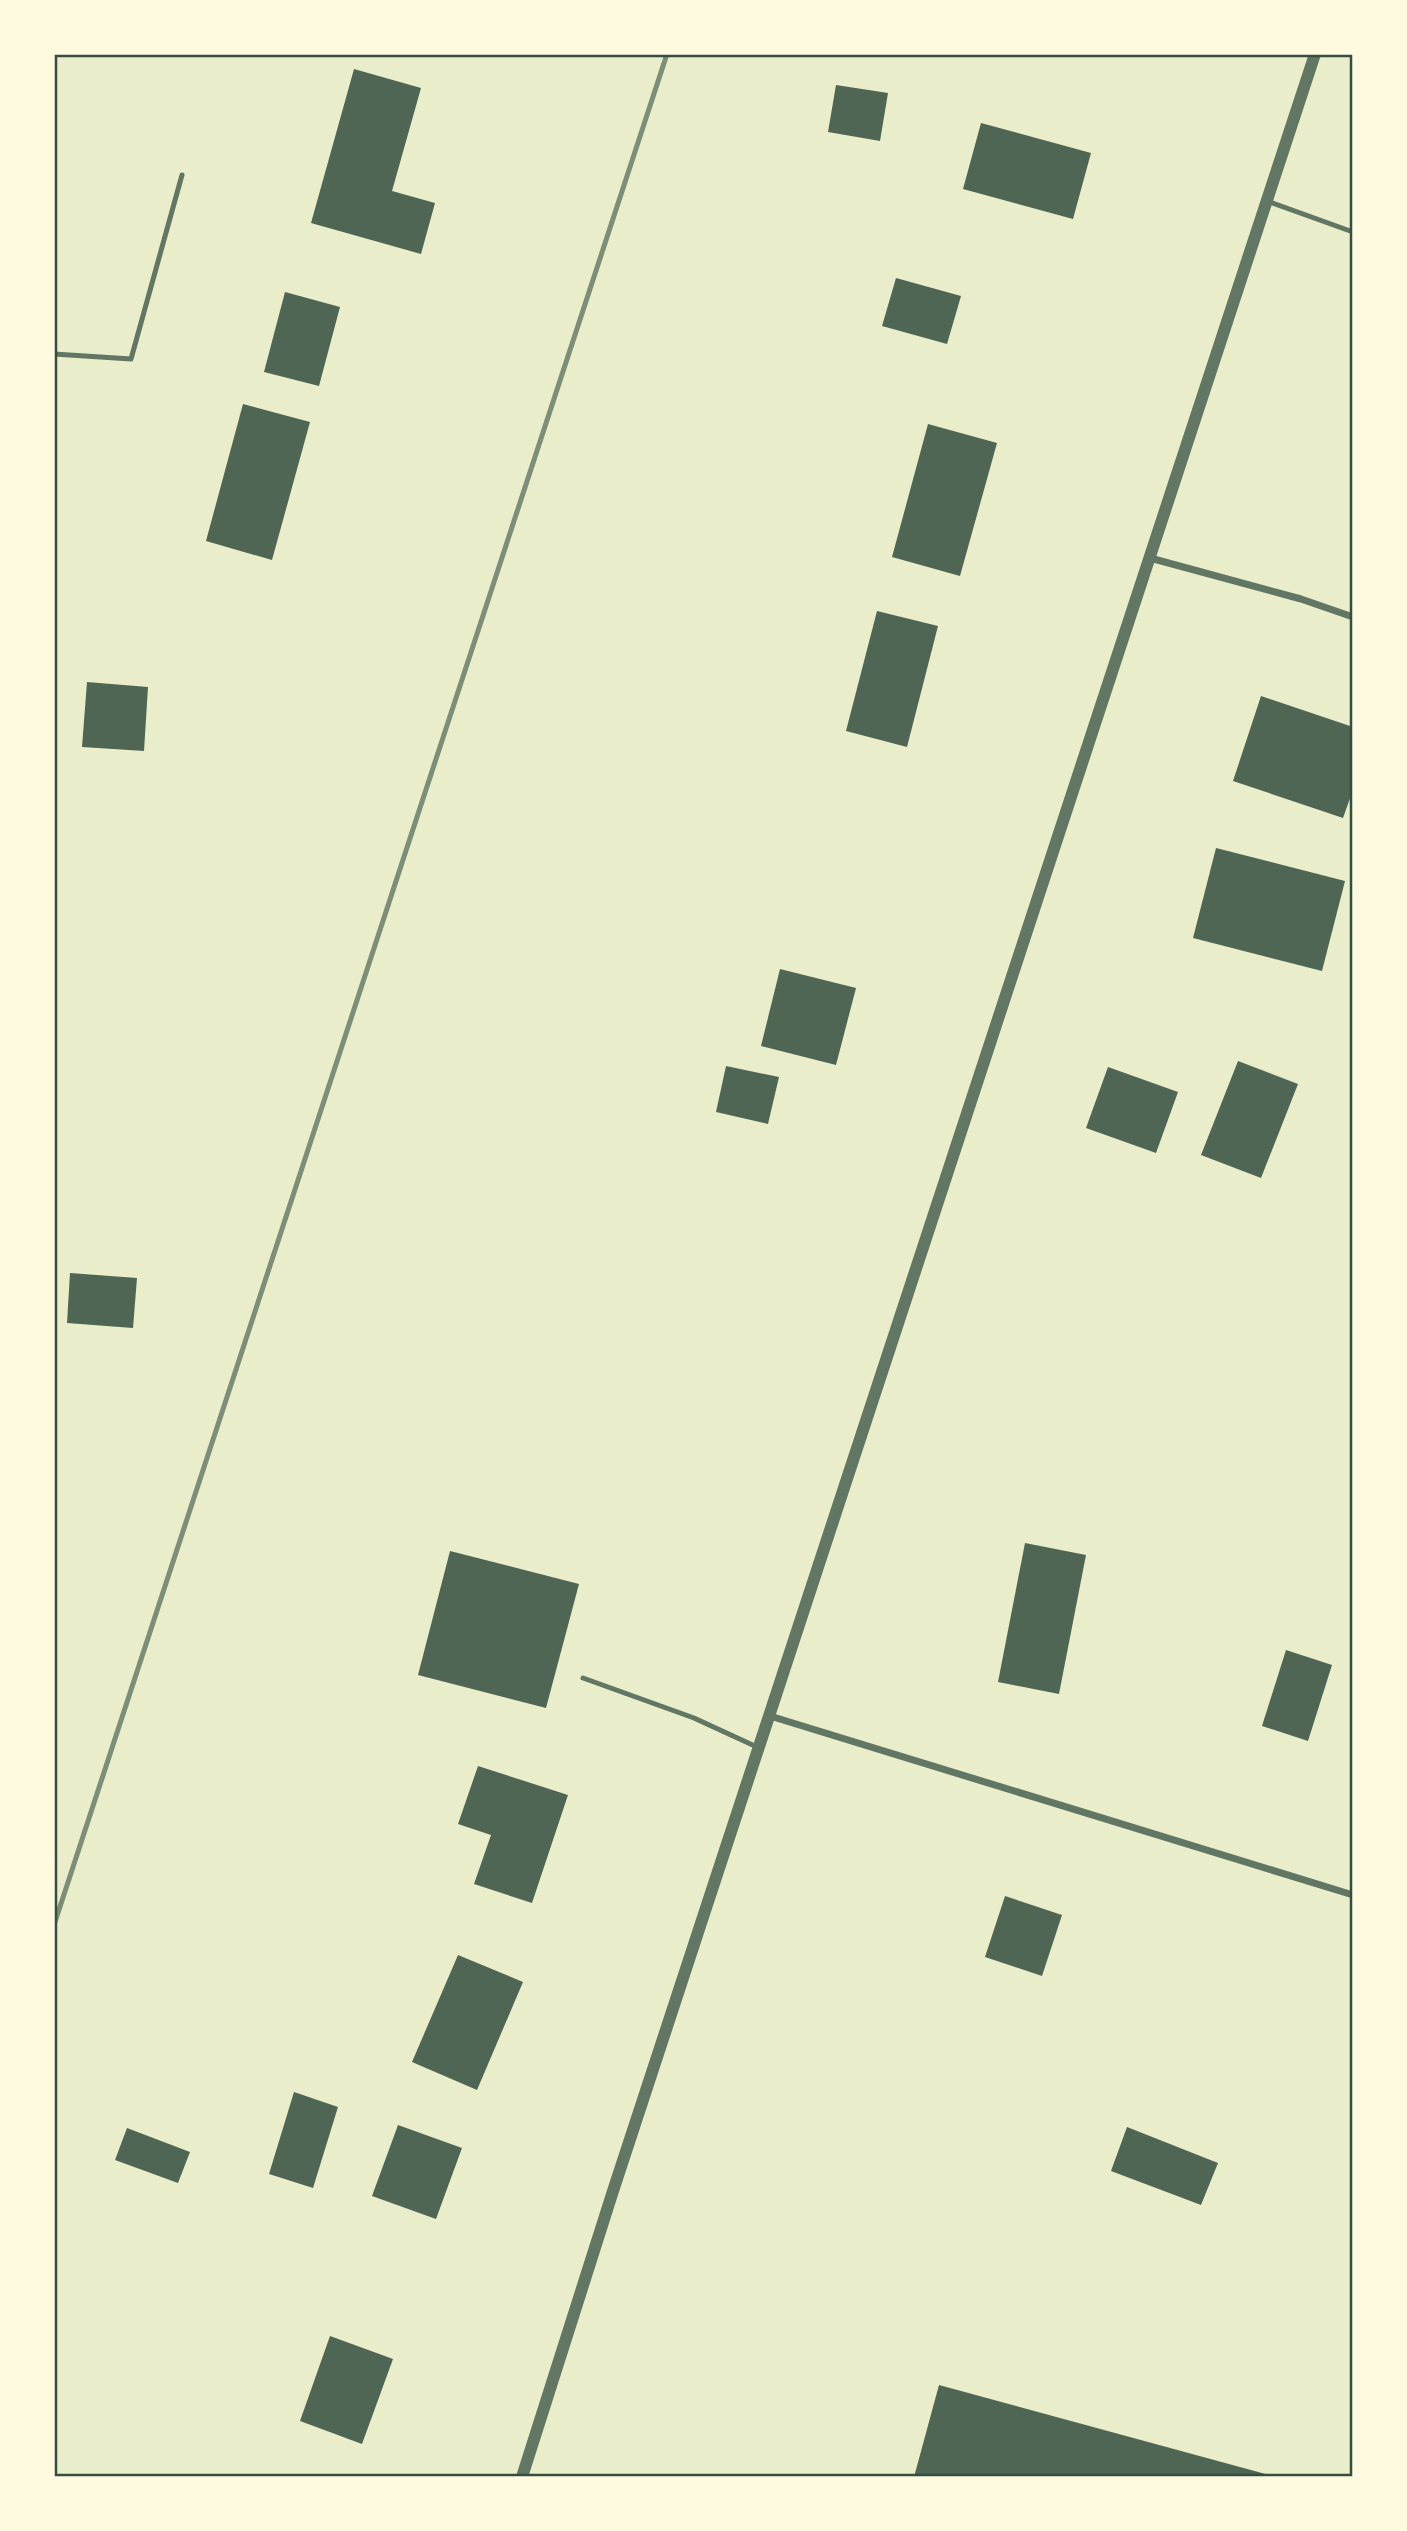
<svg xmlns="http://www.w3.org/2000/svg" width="1407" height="2531" font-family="'DM Sans',sans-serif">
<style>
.building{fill:#4f6655}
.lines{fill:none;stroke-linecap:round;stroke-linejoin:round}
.service{stroke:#617663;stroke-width:5}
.minor{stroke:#617663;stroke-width:7}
.tertiary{stroke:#617663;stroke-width:12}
.rail{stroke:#7c8e77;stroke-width:5}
.neatline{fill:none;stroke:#344e41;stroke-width:2.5}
</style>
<rect width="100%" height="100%" fill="#e9edc9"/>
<g class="building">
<polygon points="354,69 421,88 392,191 435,203 421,254 311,223"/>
<polygon points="836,85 888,93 880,141 828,132"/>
<polygon points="981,123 1091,153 1073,219 963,189"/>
<polygon points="896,278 961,296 947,344 882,326"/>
<polygon points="285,292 340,307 319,386 264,372"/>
<polygon points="243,404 310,422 272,560 206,541"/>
<polygon points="928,424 997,443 960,576 892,557"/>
<polygon points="877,611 938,626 907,747 846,731"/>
<polygon points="87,682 148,687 144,751 82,747"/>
<polygon points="1261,696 1353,727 1353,790 1343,818 1233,781"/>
<polygon points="1216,848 1345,881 1322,971 1193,938"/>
<polygon points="780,969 856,988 836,1065 761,1046"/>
<polygon points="1238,1061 1298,1084 1261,1178 1201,1155"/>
<polygon points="726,1066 779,1077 768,1124 716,1112"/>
<polygon points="1108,1067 1178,1092 1156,1153 1086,1128"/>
<polygon points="70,1273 137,1278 133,1328 67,1323"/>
<polygon points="1025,1543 1086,1555 1059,1694 998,1682"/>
<polygon points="450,1551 579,1584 546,1708 418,1675"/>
<polygon points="1286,1650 1332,1665 1308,1741 1262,1726"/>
<polygon points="478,1766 568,1795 532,1903 474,1884 491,1835 458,1824"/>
<polygon points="1005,1896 1062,1915 1042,1976 985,1957"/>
<polygon points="458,1955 523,1982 477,2090 412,2062"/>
<polygon points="294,2092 338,2107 313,2188 269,2174"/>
<polygon points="398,2125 462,2148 436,2219 372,2196"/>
<polygon points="1127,2127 1218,2163 1201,2205 1111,2171"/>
<polygon points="127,2128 190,2152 178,2183 115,2160"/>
<polygon points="330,2336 393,2359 362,2444 300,2421"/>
<polygon points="939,2385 1273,2476 1273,2477 914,2477"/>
</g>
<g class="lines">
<g class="service">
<polyline points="1267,201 1353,232"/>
<polyline points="54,354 131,359 182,175"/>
<polyline points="583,1678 694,1718 757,1747"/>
</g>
<g class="minor">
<polyline points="1150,558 1301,599 1353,617"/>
<polyline points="770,1716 1353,1895"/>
</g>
<polyline class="tertiary" points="522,2477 613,2191 1315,54"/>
<polyline class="rail" points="54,1925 667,54"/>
</g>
<rect width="1407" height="2531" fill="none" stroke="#fefae0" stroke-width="112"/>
<rect x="56" y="56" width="1295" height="2419" class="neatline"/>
</svg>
